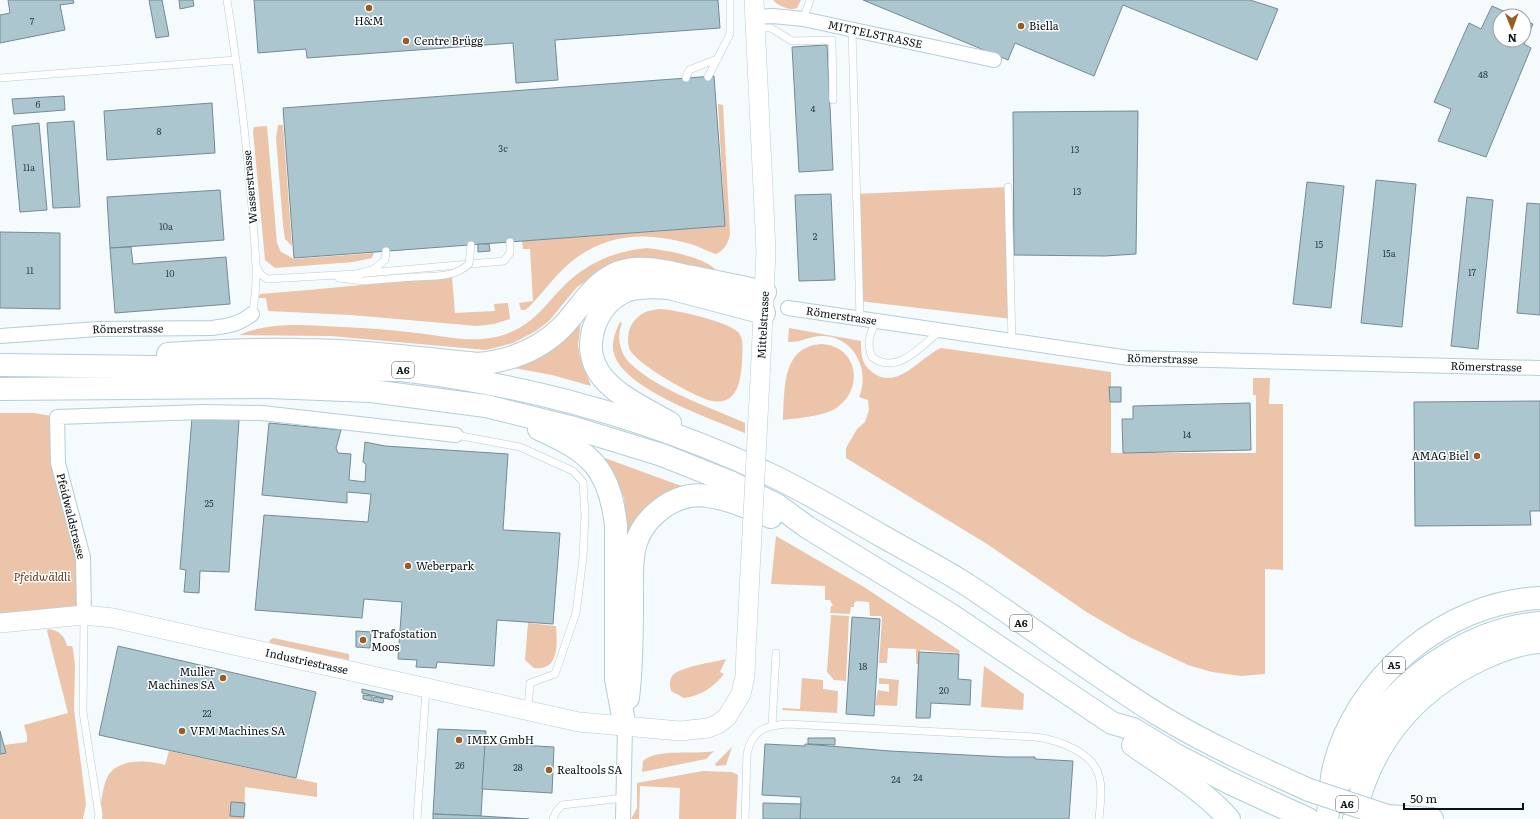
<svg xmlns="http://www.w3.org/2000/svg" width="1540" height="819" font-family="Literata,serif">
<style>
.green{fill:#ebc4a9}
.building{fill:#acc6d0;stroke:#728b94}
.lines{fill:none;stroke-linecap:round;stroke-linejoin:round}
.service-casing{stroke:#b3ced8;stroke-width:8}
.minor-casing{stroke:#b3ced8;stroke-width:16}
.secondary-casing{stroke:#b3ced8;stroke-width:20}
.motorway-casing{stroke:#b3ced8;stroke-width:24}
.service{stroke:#fff;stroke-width:7}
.minor{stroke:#fff;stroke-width:14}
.secondary{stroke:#fff;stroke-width:19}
.motorway{stroke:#fff;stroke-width:22}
.service-bridge-casing{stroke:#b3ced8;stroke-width:8;stroke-linecap:butt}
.secondary-bridge-casing{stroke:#b3ced8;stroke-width:20;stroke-linecap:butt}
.motorway-bridge-casing{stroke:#b3ced8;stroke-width:24;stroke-linecap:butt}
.service-bridge{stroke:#fff;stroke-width:7}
.secondary-bridge{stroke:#fff;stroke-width:19}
.motorway-bridge{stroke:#fff;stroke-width:22}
.poi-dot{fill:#9b5b25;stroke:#fff;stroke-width:1.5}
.labels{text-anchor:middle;stroke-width:3;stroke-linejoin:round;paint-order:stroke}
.number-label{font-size:9px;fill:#313f44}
.shield{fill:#fff;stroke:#52595b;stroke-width:1}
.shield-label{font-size:10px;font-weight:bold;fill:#081215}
.poi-label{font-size:11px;fill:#081215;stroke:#fff;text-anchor:start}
.street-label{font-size:11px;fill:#081215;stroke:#fff}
.park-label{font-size:11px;font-style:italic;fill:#5d3514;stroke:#fff}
</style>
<rect width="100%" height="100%" fill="#f5fafc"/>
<g class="green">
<path d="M773,0H801L797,8C789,11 779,6 773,0Z"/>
<path d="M718,104L723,105L730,234C729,242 724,251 716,254C706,251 697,245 687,243C639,230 598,235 562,270C550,282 541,295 529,307L525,310H521L519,303L533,301L530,249H523L522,241L725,226Z"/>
<polygon points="278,125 283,125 292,246 285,239 283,225 276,138"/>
<polygon points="267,126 277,243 281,252 294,259 374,253 372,258 353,262 275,268 265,260 253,131 254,127"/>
<polygon points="1008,187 1012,319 859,301 856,194"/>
<path d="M648,248C668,251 703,256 717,271H601L577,287L549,321L536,331L513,343L486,350L331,336L239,335C272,321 307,325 343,327C368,328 393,330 418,333C443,336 471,343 496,337C535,327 543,305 569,281C591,261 619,250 648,248Z"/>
<path d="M452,277L455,313L495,311L494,304L508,303L510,319L494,324L477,326L351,315L268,311L266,298H259V296L260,294C325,289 388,282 452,277Z"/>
<path d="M660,309C676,310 727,321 738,332C745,340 742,351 742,361C741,379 738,406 712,401C695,397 635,364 629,348C627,340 628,330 632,324C639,313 648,310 660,309Z"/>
<polygon points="581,321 578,345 580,357 591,386 552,375 514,368 530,362"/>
<path d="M620,322L622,323C616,337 620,355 632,365C660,391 710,407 745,423V433C712,419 625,390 614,354C611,343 615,332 620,322Z"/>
<path d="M789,328L861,341C861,353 861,364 872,372C897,392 920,357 941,348L1111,372V453H1256V395H1253V378H1270L1269,404H1283V570L1265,569V674L1241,676L1212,672L1188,665L1131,638L1088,613L987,544L846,458V448L857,429L865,422L869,410L868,400L859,397C871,370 853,335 821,336C809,336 800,343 788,342Z"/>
<path d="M821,344C856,345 865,386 839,406C828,416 798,418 783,420C785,390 781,347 821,344Z"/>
<polygon points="0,413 34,413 57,417 83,557 84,615 0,623"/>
<polygon points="602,457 687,488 627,546 624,498 615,476"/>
<polygon points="776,536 864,587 960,651 959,653 920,650 919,664 916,664 916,649 888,648 887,663 879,663 882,619 881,616 870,616 869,602 857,601 854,603 854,607 851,607 850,614 830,613 831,606 833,606 830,600 825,600 825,586 771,584"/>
<polygon points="831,615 849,616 846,681 834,680 827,672"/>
<path d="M528,623L556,626C557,643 560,671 534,668L525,660Z"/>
<path d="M48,629C60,631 64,635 67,646H72L73,649L75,666L74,709L86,804L83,819H0V754L5,752L4,745L27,742V735L24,725L68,713L47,631Z"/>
<polygon points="273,638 349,654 349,660 271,644 269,641"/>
<path d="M726,659L720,672L724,674C714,687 700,696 684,698L671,691C670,686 669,681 672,676C679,667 714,662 726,659Z"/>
<polygon points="984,666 1024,694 1023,710 981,707"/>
<polygon points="802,678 823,680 823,689 838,691 837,713 782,710 783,708 800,709"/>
<polygon points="879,678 899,680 897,706 875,705 878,690 889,692 889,684 879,684"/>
<polygon points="732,747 726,765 716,766 715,764"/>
<path d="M169,751L317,783V797L245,787L244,819H98C102,806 101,789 108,776C118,758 149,760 165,765Z"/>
<path d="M714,751L706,759L642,772L643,761C657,748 695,755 714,751Z"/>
<polygon points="703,771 732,772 738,775 736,819 679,819 680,788 640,786 639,819 631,819 637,808 637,783"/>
</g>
<g class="building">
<polygon points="8,0 73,0 74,3 60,5 65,30 0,43 0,15 10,13"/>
<polygon points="149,0 162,0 169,36 156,38"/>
<polygon points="179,0 193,0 194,6 180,9"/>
<polygon points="254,0 718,0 720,28 555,40 558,80 516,83 513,43 307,58 306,49 258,53"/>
<polygon points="863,0 1250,0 1278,9 1257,60 1123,5 1094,76 1015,43 1008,60"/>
<polygon points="1492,6 1515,16 1500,16 1500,40 1524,40 1524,20 1533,24 1524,44 1531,48 1486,157 1438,141 1451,109 1434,102 1469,23 1481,29"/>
<polygon points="827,45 833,170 799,172 792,47"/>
<polygon points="714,76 725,226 294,258 283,108"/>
<polygon points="64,96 65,110 14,114 12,99"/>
<polygon points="212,103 215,153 107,160 104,111"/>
<polygon points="1138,111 1136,254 1105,256 1014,255 1013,112"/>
<polygon points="74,121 80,207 53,208 47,123"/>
<polygon points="39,123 47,210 20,212 12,126"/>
<polygon points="1376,180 1416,184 1402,327 1361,323"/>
<polygon points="1307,182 1344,186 1331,308 1293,304"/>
<polygon points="220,190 224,240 110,248 107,197"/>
<polygon points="831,194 835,280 799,281 795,195"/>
<polygon points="1467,197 1493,200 1478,349 1451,346"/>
<polygon points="1527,203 1540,204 1540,315 1517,313"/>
<polygon points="0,232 60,233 60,309 0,308"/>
<polygon points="478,244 489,244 490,251 478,252"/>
<polygon points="131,247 133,264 226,257 230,304 115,313 110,248"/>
<polygon points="1109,387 1121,387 1121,402 1110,402"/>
<polygon points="1540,401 1540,511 1530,511 1531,525 1415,526 1414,402"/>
<polygon points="1250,403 1251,450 1123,453 1122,419 1133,419 1133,406"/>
<polygon points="192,417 239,420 229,572 200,571 199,593 184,592 186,570 180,569"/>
<polygon points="269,423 341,430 336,448 338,453 351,454 349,480 365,482 366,464 363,462 365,442 385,446 508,454 503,530 560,533 553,624 497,620 494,666 437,662 436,668 416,667 417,660 398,659 402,602 364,599 362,618 255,610 264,515 368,522 371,494 347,492 347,503 262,495"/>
<polygon points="852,617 880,619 874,716 846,714"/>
<polygon points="356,631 371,632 370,648 356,647"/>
<polygon points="118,646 316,692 296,778 99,735"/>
<polygon points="919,652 959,654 958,679 971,680 970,705 931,703 930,718 916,718"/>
<polygon points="362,689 393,696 392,700 362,693"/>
<polygon points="363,695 372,696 372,701 363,699"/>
<polygon points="374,697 384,699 383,703 373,701"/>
<polygon points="438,729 486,731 481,816 433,814"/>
<polygon points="0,731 6,753 0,754"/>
<polygon points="808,738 835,738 835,745 808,744"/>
<polygon points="485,743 554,747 552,793 482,789"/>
<polygon points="765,744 805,746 805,744 890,751 1005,757 1035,757 1035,759 1073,761 1069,819 800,819 801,797 762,795"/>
<polygon points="231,802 245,803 244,817 230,816"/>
<polygon points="763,803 801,804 800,819 763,819"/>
<polygon points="433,814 481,816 529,819 433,819"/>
</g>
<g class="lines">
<g class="service-casing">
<g id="service">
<path d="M227,0C238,69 246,138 252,208C254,242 260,280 252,314"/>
<polyline points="803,19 810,0"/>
<polyline points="756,28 771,28 792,41 832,40 833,100"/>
<polyline points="852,30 860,318"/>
<polyline points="708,77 730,34 730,0"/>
<polyline points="0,78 236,60"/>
<polyline points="686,78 689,70 717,59"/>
<polyline points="1008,187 1012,341"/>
<polyline points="257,267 259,273 267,279 356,274 374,269 385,260 386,251"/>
<polyline points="356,274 504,261 510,253 510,242"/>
<polyline points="339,278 363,281 413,277"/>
<path d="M876,321C870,334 866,343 872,357C897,376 921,346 940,331"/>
<polyline points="456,435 520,447 573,471 583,482 585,515 583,558 576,613 555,674 530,683 528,710"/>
<polyline points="84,615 83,712 99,815 98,819"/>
<polyline points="772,726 776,653"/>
<polyline points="417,819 426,690"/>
<polyline points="553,819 556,812 562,805 624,798"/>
<path d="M745,819L747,754C752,730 764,726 787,724L1036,737C1058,740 1093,752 1099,776C1103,789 1100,805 1099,819"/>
</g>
</g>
<g class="minor-casing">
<g id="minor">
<path id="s1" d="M755,17L773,16L803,19L994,60"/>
<path id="s2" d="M788,308L1129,358L1540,368"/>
<path id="s3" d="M0,336L98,329L212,328C228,326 240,324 252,314"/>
<polyline points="84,615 83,557 58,463 57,417 202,412 262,413 456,435"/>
<polyline points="623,819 625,727"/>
</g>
</g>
<g class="secondary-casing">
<g id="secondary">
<polyline points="754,0 766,251 760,379"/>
<path id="s4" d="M0,623L84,615L113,618L579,722L680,731L708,728L718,724L727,717L741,694L745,676L746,650"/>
</g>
</g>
<g class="motorway-casing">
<g id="motorway">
<path d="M168,354C212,351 255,349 299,350C358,350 418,358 478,364C509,361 537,351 560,329C581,309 595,276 627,270C649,266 671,273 693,277C717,282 741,287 765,292"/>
<path d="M0,365L401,370C529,385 654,420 771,475C809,493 845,515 882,536C910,552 939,567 966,584C1031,627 1093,674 1159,715C1207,744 1258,767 1309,790"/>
<polyline points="0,389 269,387 371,391 486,406 574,428 662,455 730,482 777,505 807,527 948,613 1112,723 1133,729 1176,755 1232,784 1308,819"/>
<path d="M670,423C646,409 613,395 598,371C581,343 597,303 626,291C639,286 656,287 669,288L764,313"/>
<path d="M539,429C590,452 609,467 616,525V679L625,727"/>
<path d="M628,698C632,666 632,633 632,601C632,584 631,566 634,550C641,517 675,491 708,496C730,499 751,509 771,517"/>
<path d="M1133,745C1166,768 1202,789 1229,819"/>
<path d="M1343,780C1352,759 1362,739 1375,721C1411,669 1477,628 1540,623"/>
<polyline points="1387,816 1432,819"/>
<path d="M1327,819C1330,803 1330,787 1333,771C1354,678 1445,602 1540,598"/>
<path d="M1354,819C1369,745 1414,691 1482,659C1499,651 1520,643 1540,642"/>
</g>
</g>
<use href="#service" class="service"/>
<use href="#minor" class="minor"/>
<use href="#secondary" class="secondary"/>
<use href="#motorway" class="motorway"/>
<g class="service-bridge-casing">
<path id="service-bridge" d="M413,277C433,276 454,278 469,264L471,245"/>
</g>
<g class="secondary-bridge-casing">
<polyline id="secondary-bridge" points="746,650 760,379"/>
</g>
<g class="motorway-bridge-casing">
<polyline id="motorway-bridge" points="1309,790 1387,816"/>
</g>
<use href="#service-bridge" class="service-bridge"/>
<use href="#secondary-bridge" class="secondary-bridge"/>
<use href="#motorway-bridge" class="motorway-bridge"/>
</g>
<g class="poi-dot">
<circle cx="369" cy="8" r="4"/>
<circle cx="1021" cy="26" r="4"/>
<circle cx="406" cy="41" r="4"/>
<circle cx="1477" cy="456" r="4"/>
<circle cx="408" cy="566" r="4"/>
<circle cx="363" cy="640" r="4"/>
<circle cx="223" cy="678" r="4"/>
<circle cx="182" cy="731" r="4"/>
<circle cx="459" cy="740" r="4"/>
<circle cx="549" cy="770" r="4"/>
</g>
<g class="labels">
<g class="number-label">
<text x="32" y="25">7</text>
<text x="1483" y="78">48</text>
<text x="38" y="108">6</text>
<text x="813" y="112">4</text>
<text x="159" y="135">8</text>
<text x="503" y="152">3c</text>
<text x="1075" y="153">13</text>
<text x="29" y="171">11a</text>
<text x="1077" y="195">13</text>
<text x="166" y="230">10a</text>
<text x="815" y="240">2</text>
<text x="1319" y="248">15</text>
<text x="1389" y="257">15a</text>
<text x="30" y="274">11</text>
<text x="1472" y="276">17</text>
<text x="170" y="277">10</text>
<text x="1187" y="438">14</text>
<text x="209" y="507">25</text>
<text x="863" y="670">18</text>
<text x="944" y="694">20</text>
<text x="207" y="717">22</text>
<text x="460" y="769">26</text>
<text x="518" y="771">28</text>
<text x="918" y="781">24</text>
<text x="896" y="783">24</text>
</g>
<g class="shield">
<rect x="392" y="362" width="22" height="16" rx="3"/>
<rect x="1010" y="615" width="22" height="16" rx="3"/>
<rect x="1383" y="657" width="22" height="16" rx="3"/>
<rect x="1336" y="796" width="22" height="16" rx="3"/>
</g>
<g class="shield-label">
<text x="403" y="374">A6</text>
<text x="1021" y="627">A6</text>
<text x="1394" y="669">A5</text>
<text x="1347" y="808">A6</text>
</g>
<g class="poi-label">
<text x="369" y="25" text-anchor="middle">H&amp;M</text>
<text x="1029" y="30">Biella</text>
<text x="414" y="45">Centre Brügg</text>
<text x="1469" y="460" text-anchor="end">AMAG Biel</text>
<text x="416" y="570">Weberpark</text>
<text x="371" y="638">Trafostation<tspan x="371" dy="13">Moos</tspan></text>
<text x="215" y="676" text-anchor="end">Muller<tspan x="215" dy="13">Machines SA</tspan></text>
<text x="190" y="735">VFM Machines SA</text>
<text x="467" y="744">IMEX GmbH</text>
<text x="557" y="774">Realtools SA</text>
</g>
<g class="street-label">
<text dy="4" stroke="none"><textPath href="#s1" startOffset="122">MITTELSTRASSE</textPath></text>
<text transform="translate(250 187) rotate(-95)" y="4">Wasserstrasse</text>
<text dy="4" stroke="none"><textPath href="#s2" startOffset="54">Römerstrasse</textPath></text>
<text transform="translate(763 325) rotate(-87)" y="4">Mittelstrasse</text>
<text dy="4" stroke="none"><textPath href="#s3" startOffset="128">Römerstrasse</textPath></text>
<text dy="4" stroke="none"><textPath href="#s2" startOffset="378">Römerstrasse</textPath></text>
<text dy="4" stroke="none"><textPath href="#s2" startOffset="702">Römerstrasse</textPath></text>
<text transform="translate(71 516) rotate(76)" y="4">Pfeidwaldstrasse</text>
<text dy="4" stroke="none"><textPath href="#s4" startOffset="312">Industriestrasse</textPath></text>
</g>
<g class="park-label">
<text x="42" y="581">Pfeidwäldli</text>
</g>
</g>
<g transform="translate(1512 28) rotate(179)"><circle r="19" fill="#ffffff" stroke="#9ca0a1"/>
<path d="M0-3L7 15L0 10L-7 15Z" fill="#9b5b25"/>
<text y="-6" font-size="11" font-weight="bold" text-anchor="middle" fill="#081215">N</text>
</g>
<path d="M1404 803v6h119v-6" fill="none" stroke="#081215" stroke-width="2"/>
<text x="1410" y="803" font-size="12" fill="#081215" stroke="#ffffff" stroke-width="3" paint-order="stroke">50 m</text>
</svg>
